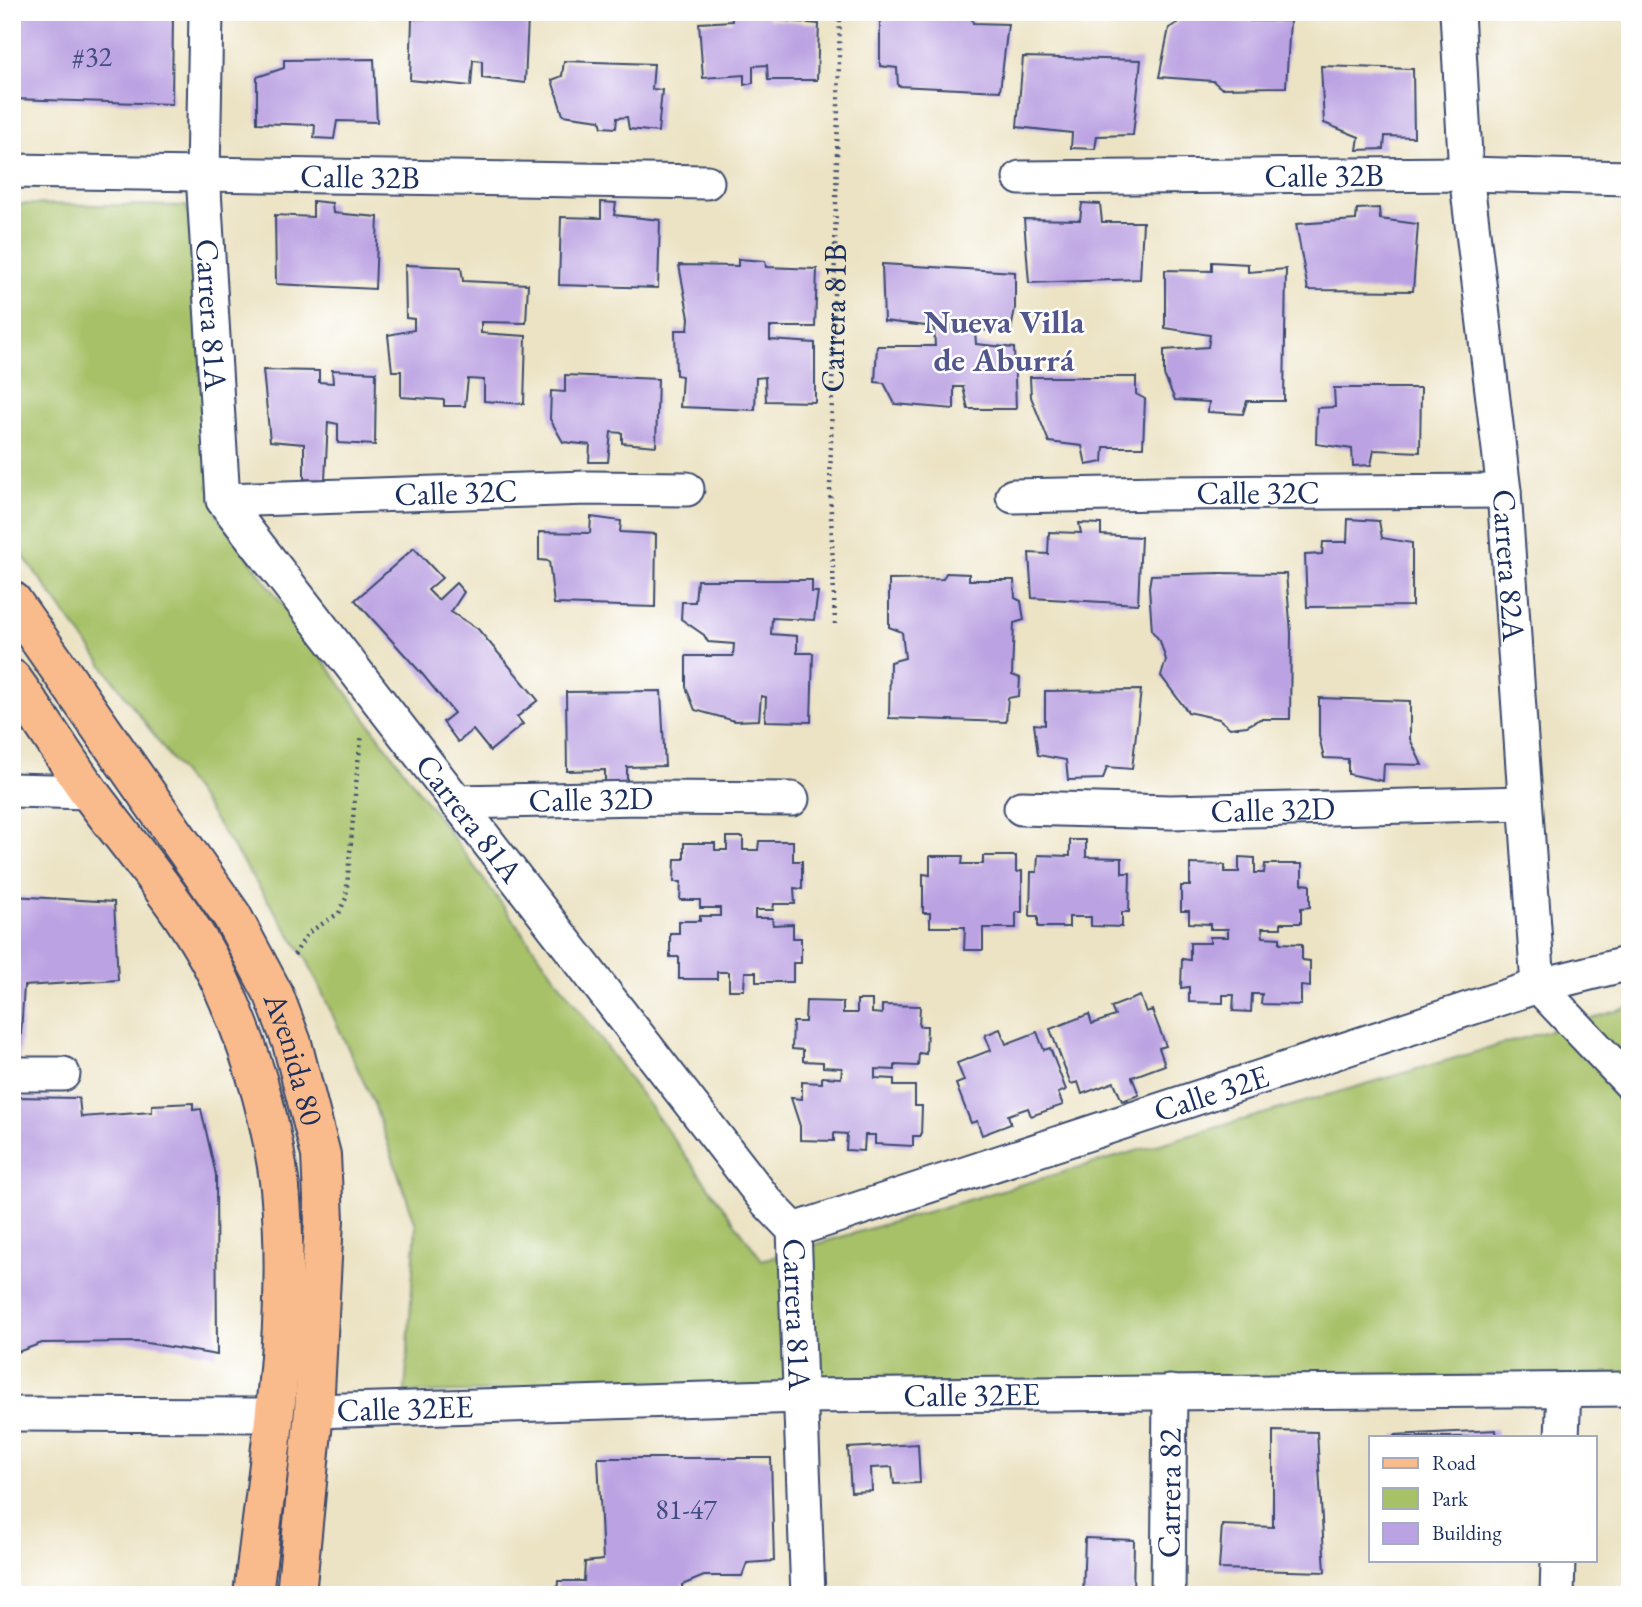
<svg xmlns="http://www.w3.org/2000/svg" width="1642" height="1607" font-family="'EB Garamond',serif">
<style>
.green{fill:#a7c167;stroke:#617862;stroke-width:2}
.building{fill:#bba2e2}
.lines{fill:none;stroke-linecap:round;stroke-linejoin:round}
.street-casing{stroke:#3a4a6d;stroke-width:37}
.primary-casing{stroke:#3a4a6d;stroke-width:42}
.path{stroke:#3a4a6d;stroke-width:4.5;stroke-dasharray:2 5;stroke-linecap:butt}
.street{stroke:#fff;stroke-width:33}
.primary{stroke:#fabb8c;stroke-width:38}
.labels{text-anchor:middle;stroke-width:5;stroke-linejoin:round;paint-order:stroke}
.number-label{font-size:28px;fill:#434c7f}
.street-label{font-size:32px;fill:#1b2f5e;stroke:#fff}
.neighbourhood-label{font-size:33px;font-weight:bold;fill:#53578c;stroke:#fff}
</style>
<rect width="100%" height="100%" fill="#fff"/>
<filter id="ink" filterUnits="userSpaceOnUse"><feTurbulence type="fractalNoise" baseFrequency=".0143" numOctaves="2"/><feDisplacementMap in="SourceGraphic" scale="14" xChannelSelector="R" yChannelSelector="G"/><feConvolveMatrix kernelMatrix="1 2 1 2 8 2 1 2 1" color-interpolation-filters="sRGB"/></filter>
<filter id="wash" filterUnits="userSpaceOnUse"><feTurbulence type="fractalNoise" baseFrequency=".00686" numOctaves="4" result="noise"/><feDisplacementMap in="SourceGraphic" scale="28" xChannelSelector="R" yChannelSelector="G"/><feGaussianBlur stdDeviation="1.57" result="paint"/><feColorMatrix in="noise" values="0 0 0 0 0 0 0 0 0 0 0 0 0 0 0 0 0 1.4 0 .05"/><feComposite in="paint" operator="in"/></filter>
<g filter="url(#wash)">
<rect width="100%" height="100%" fill="#ece3c4"/>
<polygon class="green" points="12,204 187,206 217,515 762,1260 1630,1007 1630,1374 405,1393 416,1225 374,1104 307,960 207,808 24,557 12,537"/>
<g id="blocks">
<g class="building">
<polygon points="12,12 173,12 172,104 12,99"/>
<polygon points="447,12 488,12 488,16 528,18 525,83 482,78 482,61 473,60 471,86 410,80 412,19 447,17"/>
<polygon points="731,12 769,12 768,19 819,24 817,80 768,80 767,65 753,66 753,83 744,85 744,75 703,78 699,23 732,21"/>
<polygon points="880,12 971,12 973,23 1008,24 1000,91 898,86 897,68 880,66"/>
<polygon points="1177,12 1250,12 1250,21 1290,21 1286,87 1221,88 1213,81 1159,77 1169,28 1177,23"/>
<polygon points="1023,57 1141,60 1133,135 1097,136 1095,149 1071,148 1072,133 1017,127"/>
<polygon points="374,59 377,122 337,121 334,139 314,138 315,125 257,123 257,77 284,68 284,60"/>
<polygon points="564,61 654,64 652,89 662,90 658,132 629,129 627,117 617,118 616,128 602,127 600,120 563,115 552,80 562,76"/>
<polygon points="1321,66 1413,69 1414,137 1385,136 1384,149 1357,150 1359,137 1324,123"/>
<polygon points="313,201 332,203 333,213 378,217 375,289 276,284 275,215 313,217"/>
<polygon points="601,202 616,203 614,215 660,220 658,288 559,285 561,217 601,218"/>
<polygon points="1082,203 1100,204 1102,222 1143,222 1140,279 1029,283 1024,219 1080,220"/>
<polygon points="1379,208 1380,219 1418,224 1413,291 1308,290 1296,224 1356,220 1357,209"/>
<polygon points="738,259 765,261 766,267 817,269 815,327 770,327 770,340 815,343 815,402 766,401 765,377 756,378 755,410 680,407 682,376 676,375 675,330 688,330 689,318 679,265 738,266"/>
<polygon points="1212,262 1248,264 1248,272 1286,269 1284,401 1247,401 1243,414 1208,412 1209,402 1175,400 1164,375 1164,350 1208,347 1210,335 1165,328 1165,270 1212,271"/>
<polygon points="882,264 1015,272 1015,308 1011,331 975,330 976,344 1014,348 1016,409 968,409 963,387 954,387 954,409 895,404 884,383 875,382 877,346 935,346 934,327 884,321"/>
<polygon points="405,265 461,267 463,281 528,284 526,323 481,322 481,333 526,336 524,404 484,401 484,380 468,379 465,406 444,406 444,400 401,397 401,371 392,371 388,335 414,330 414,319 406,318"/>
<polygon points="263,370 319,371 319,382 333,383 332,370 376,372 375,445 338,443 338,424 328,422 325,480 304,479 304,444 270,441"/>
<polygon points="565,375 658,379 656,446 622,443 622,433 611,432 608,462 589,462 590,445 563,442 550,419 551,391 565,392"/>
<polygon points="1030,377 1136,377 1136,394 1145,399 1143,447 1104,447 1103,462 1086,465 1082,446 1049,442 1031,397"/>
<polygon points="1334,388 1421,388 1420,452 1374,450 1371,465 1353,466 1352,449 1316,444 1317,408 1335,407"/>
<polygon points="591,517 621,521 620,532 656,534 655,607 554,604 549,561 539,560 539,532 590,533"/>
<polygon points="1348,519 1379,521 1382,538 1412,543 1412,606 1307,607 1305,555 1322,554 1323,542 1347,542"/>
<polygon points="1079,523 1101,524 1101,535 1141,537 1138,604 1032,598 1029,553 1048,554 1049,532 1081,533"/>
<polygon points="414,548 442,578 428,590 438,600 456,583 464,592 451,612 478,629 538,700 517,717 523,724 490,751 473,730 458,742 443,722 454,713 423,675 355,600"/>
<polygon points="946,573 969,574 969,580 1014,580 1015,598 1021,601 1024,620 1014,623 1012,675 1020,678 1019,696 1008,698 1006,722 889,718 890,662 905,658 902,632 889,627 889,580 943,579"/>
<polygon points="1219,573 1286,574 1291,633 1290,719 1260,719 1247,726 1230,728 1219,719 1188,712 1161,676 1166,660 1160,641 1152,631 1149,587 1151,575"/>
<polygon points="697,580 812,580 812,592 818,592 814,620 772,618 771,634 797,636 797,653 813,653 811,722 765,721 766,697 761,696 759,720 735,721 695,710 686,687 686,656 733,656 734,644 708,642 704,635 681,619 682,602 695,602"/>
<polygon points="1141,690 1132,769 1107,767 1103,779 1068,780 1066,760 1038,755 1034,724 1045,725 1045,691"/>
<polygon points="661,691 665,766 627,767 627,788 605,789 605,770 567,771 566,692"/>
<polygon points="1319,698 1410,701 1410,739 1422,765 1384,764 1383,781 1348,774 1348,759 1324,758 1319,736"/>
<polygon points="727,837 743,837 743,850 758,850 759,841 793,841 793,861 802,861 802,889 794,888 795,904 774,904 773,910 755,910 755,918 772,918 773,925 793,924 793,938 801,938 801,963 793,963 793,982 756,982 756,972 745,972 744,990 729,990 729,972 717,972 717,979 679,979 679,957 670,957 670,933 679,933 679,921 700,921 700,916 720,916 720,908 700,908 700,900 680,900 681,882 674,882 675,859 684,859 684,843 715,843 715,850 727,850"/>
<polygon points="1070,840 1086,840 1086,857 1122,858 1122,873 1130,873 1129,912 1122,912 1122,927 1091,926 1091,917 1069,917 1069,927 1038,927 1038,916 1030,916 1031,872 1037,872 1038,855 1070,856"/>
<polygon points="930,856 963,856 962,864 983,864 983,856 1016,856 1016,872 1022,871 1022,912 1016,912 1016,928 983,928 983,950 964,950 965,927 930,927 930,913 923,913 923,874 930,875"/>
<polygon points="1239,857 1255,858 1255,873 1264,873 1265,864 1302,864 1302,884 1310,885 1310,907 1301,908 1301,923 1281,923 1281,928 1262,928 1263,937 1280,938 1280,943 1302,944 1302,960 1310,961 1310,987 1301,986 1301,1005 1261,1004 1262,994 1252,994 1251,1012 1233,1011 1234,995 1223,995 1223,1003 1189,1002 1189,987 1181,988 1182,959 1190,960 1190,943 1210,943 1210,937 1228,937 1228,929 1210,929 1210,924 1189,923 1189,911 1181,911 1181,886 1190,886 1190,864 1225,865 1225,872 1239,872"/>
<polygon points="12,896 114,902 118,980 24,986 19,1065 12,1065"/>
<polygon points="1140,996 1146,1012 1152,1010 1166,1046 1159,1048 1165,1065 1132,1077 1139,1095 1122,1101 1114,1082 1082,1094 1078,1082 1071,1084 1050,1029 1089,1014 1092,1024 1115,1016 1111,1007"/>
<polygon points="857,1000 872,1000 872,1013 882,1014 882,1005 920,1006 919,1026 927,1026 926,1054 919,1053 918,1066 895,1065 895,1070 875,1069 875,1078 894,1079 894,1086 915,1086 915,1106 922,1106 921,1136 913,1136 913,1146 875,1144 875,1135 865,1135 864,1151 846,1150 847,1134 834,1133 834,1141 800,1140 800,1126 791,1098 802,1099 802,1082 822,1083 822,1077 841,1078 842,1068 823,1067 823,1062 803,1061 803,1050 792,1049 793,1022 805,1022 806,1001 843,1002 843,1013 857,1013"/>
<polygon points="1000,1029 1006,1044 1037,1032 1044,1050 1050,1048 1066,1090 1058,1093 1063,1105 1031,1116 1028,1108 1008,1115 1011,1124 982,1135 977,1121 971,1123 956,1084 964,1081 957,1063 991,1050 985,1035"/>
<polygon points="12,1097 79,1098 81,1117 152,1112 152,1105 193,1103 193,1110 201,1109 216,1175 217,1355 141,1342 42,1343 12,1354"/>
<polygon points="1496,1430 1497,1437 1394,1437 1394,1435"/>
<polygon points="1273,1431 1317,1432 1325,1572 1219,1569 1222,1525 1273,1527"/>
<polygon points="918,1444 920,1483 894,1484 892,1467 871,1468 872,1491 851,1492 848,1448"/>
<polygon points="598,1458 771,1458 774,1561 747,1563 742,1576 704,1576 682,1585 682,1595 557,1595 558,1581 584,1581 585,1562 603,1560"/>
<polygon points="1085,1538 1134,1540 1133,1595 1083,1595"/>
</g>
</g>
</g>
<g filter="url(#ink)">
<use href="#blocks" fill-opacity="0" stroke="#3a4a6d" stroke-width="2"/>
<g class="lines">
<g class="street-casing">
<g id="street">
<path id="s2" d="M206,12L203,174L223,500L766,1201L794,1230L808,1595"/>
<path id="s3" d="M1457,12L1466,174L1504,491L1538,986L1630,1083"/>
<path id="s4" d="M12,171L707,182"/>
<path id="s5" d="M1020,178L1466,174L1630,178"/>
<path id="s6" d="M1013,496L1159,493L1504,491"/>
<path id="s7" d="M223,500L587,488L687,489"/>
<polyline points="12,790 89,792"/>
<path id="s8" d="M456,802L640,798L792,799"/>
<path id="s9" d="M1021,808L1171,812L1524,803"/>
<polyline points="12,1074 63,1074"/>
<path id="s10" d="M794,1230L1538,986L1630,963"/>
<path id="s11" d="M314,1411L801,1396L1630,1389"/>
<polyline points="12,1414 273,1415"/>
<polyline points="1562,1437 1564,1390"/>
<path id="s12" d="M1168,1595L1170,1392"/>
<polyline points="1557,1595 1558,1560"/>
</g>
</g>
<g class="primary-casing">
<g id="primary">
<path id="s13" d="M12,601L232,916L274,995L292,1043L321,1155L324,1220L314,1411L296,1595"/>
<path d="M12,679C41,718 65,759 93,797C137,856 192,918 222,985C250,1048 272,1120 280,1188C293,1322 268,1462 253,1595"/>
</g>
</g>
<g class="path">
<path id="s1" d="M835,624L830,488L840,12"/>
<polyline points="294,955 308,933 339,913 346,898 358,762 362,735"/>
</g>
<use href="#street" class="street"/>
<use href="#primary" class="primary"/>
</g>
</g>
<g class="labels">
<g class="number-label">
<text x="92" y="66">#32</text>
<text x="686" y="1519">81-47</text>
</g>
<g class="street-label">
<text dy="11" stroke="none"><textPath href="#s5" startOffset="304">Calle 32B</textPath></text>
<text dy="11" stroke="none"><textPath href="#s4" startOffset="348">Calle 32B</textPath></text>
<text dy="11" stroke="none"><textPath href="#s2" startOffset="303">Carrera 81A</textPath></text>
<text dy="11" stroke="none"><textPath href="#s1" startOffset="306">Carrera 81B</textPath></text>
<text dy="11" stroke="none"><textPath href="#s6" startOffset="245">Calle 32C</textPath></text>
<text dy="11" stroke="none"><textPath href="#s7" startOffset="233">Calle 32C</textPath></text>
<text dy="11" stroke="none"><textPath href="#s3" startOffset="556">Carrera 82A</textPath></text>
<text dy="11" stroke="none"><textPath href="#s8" startOffset="135">Calle 32D</textPath></text>
<text dy="11" stroke="none"><textPath href="#s9" startOffset="252">Calle 32D</textPath></text>
<text dy="11" stroke="none"><textPath href="#s2" startOffset="891">Carrera 81A</textPath></text>
<text dy="11" stroke="none"><textPath href="#s13" startOffset="541">Avenida 80</textPath></text>
<text dy="11" stroke="none"><textPath href="#s10" startOffset="439">Calle 32E</textPath></text>
<text dy="11" stroke="none"><textPath href="#s2" startOffset="1500">Carrera 81A</textPath></text>
<text dy="11" stroke="none"><textPath href="#s11" startOffset="658">Calle 32EE</textPath></text>
<text dy="11" stroke="none"><textPath href="#s11" startOffset="91">Calle 32EE</textPath></text>
<text dy="11" stroke="none"><textPath href="#s12" startOffset="102">Carrera 82</textPath></text>
</g>
<g class="neighbourhood-label">
<text x="1004" y="333">Nueva Villa<tspan x="1004" dy="38">de Aburrá</tspan></text>
</g>
</g>
<rect width="1642" height="1607" fill="none" stroke="#fff" stroke-width="42"/>
<rect x="1369" y="1436" width="228" height="126" fill="#ffffff" stroke="#a4acbf" stroke-width="2"/>
<rect x="1383" y="1458" width="35" height="10" fill="#fabb8c" stroke="#a4acbf" stroke-width="2"/>
<text x="1432" y="1470" font-size="21" fill="#1b2f5e">Road</text>
<rect x="1383" y="1488" width="35" height="21" fill="#a7c167" stroke="#a4acbf" stroke-width="2"/>
<text x="1432" y="1506" font-size="21" fill="#1b2f5e">Park</text>
<rect x="1383" y="1523" width="35" height="21" fill="#bba2e2" stroke="#a4acbf" stroke-width="2"/>
<text x="1432" y="1540" font-size="21" fill="#1b2f5e">Building</text>
</svg>
